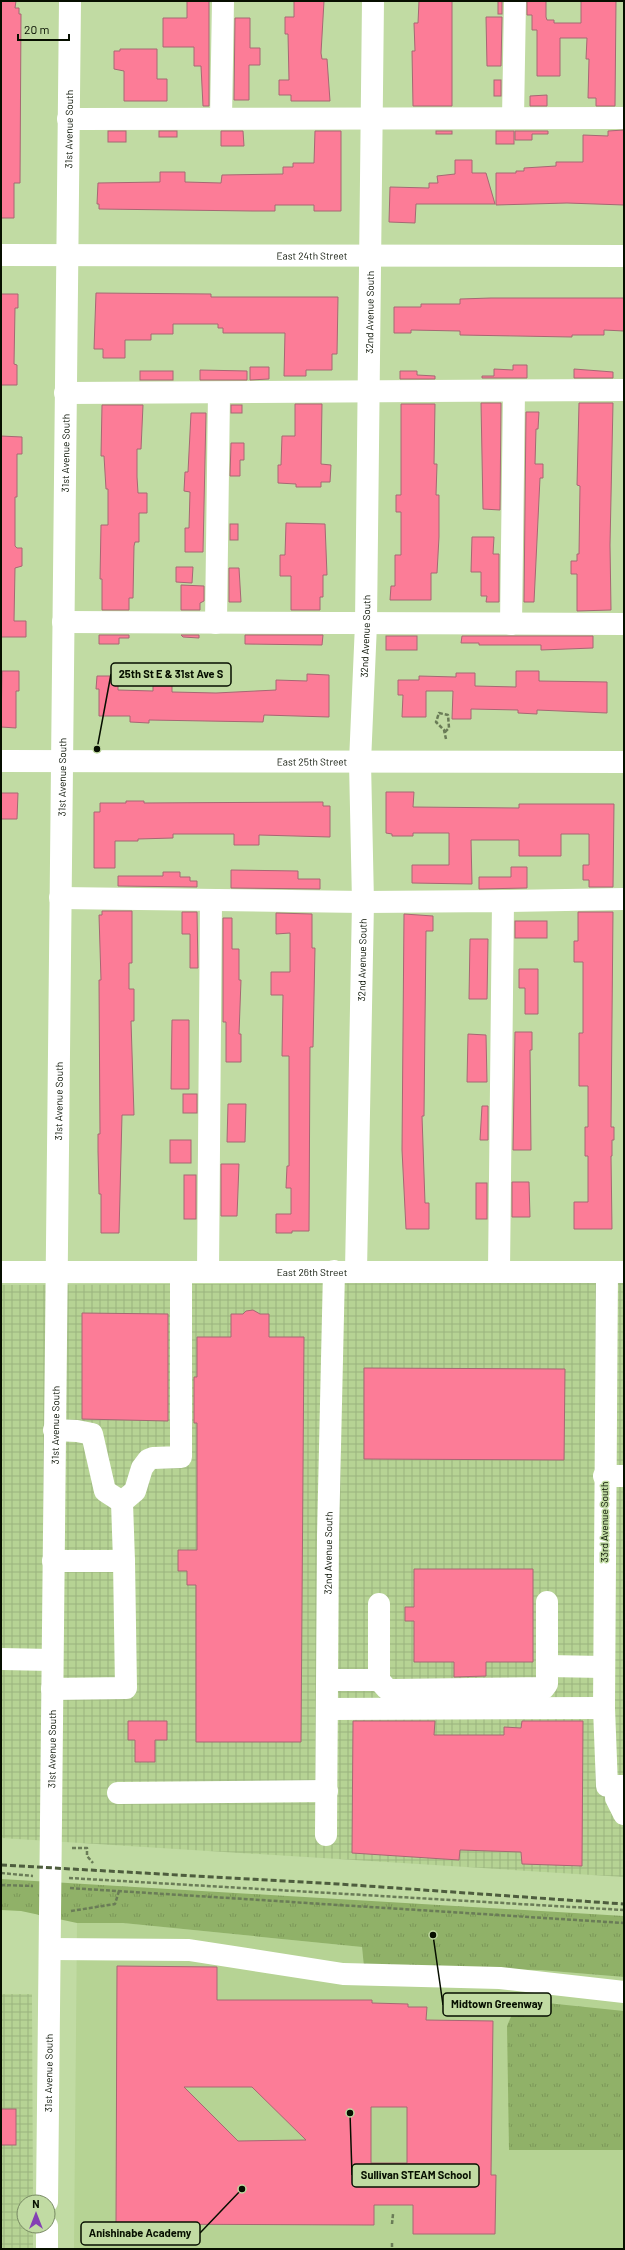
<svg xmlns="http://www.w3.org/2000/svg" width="625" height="2250" font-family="Barlow,sans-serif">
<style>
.built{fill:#b6d394}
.industrial{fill:url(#industrial-grid)}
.park{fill:url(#park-tufts)}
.building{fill:#fc7c97;stroke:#a66873;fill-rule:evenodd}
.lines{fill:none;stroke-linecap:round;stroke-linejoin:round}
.path{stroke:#6a7c57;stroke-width:2.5;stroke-dasharray:4 2;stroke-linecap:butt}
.minor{stroke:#fff;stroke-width:22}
.rail{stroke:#4e5d3e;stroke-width:3;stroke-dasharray:6 3;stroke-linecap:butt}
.labels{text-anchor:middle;stroke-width:3;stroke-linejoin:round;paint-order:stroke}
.street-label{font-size:10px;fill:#070f00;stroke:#c1dba3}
.leader{fill:none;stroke:#070f00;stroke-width:1.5}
.callout-dot{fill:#070f00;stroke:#c1dba3;stroke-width:1.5}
.callout{fill:#c1dba3;stroke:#070f00;stroke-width:1.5}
.callout-label{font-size:11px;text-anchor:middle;font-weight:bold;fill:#070f00}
</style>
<defs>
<pattern id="industrial-grid" width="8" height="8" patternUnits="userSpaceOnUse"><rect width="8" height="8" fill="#b6d394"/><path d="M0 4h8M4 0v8" fill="none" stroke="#9bb47e"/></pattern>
<pattern id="park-tufts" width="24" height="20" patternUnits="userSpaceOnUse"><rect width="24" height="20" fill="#90b168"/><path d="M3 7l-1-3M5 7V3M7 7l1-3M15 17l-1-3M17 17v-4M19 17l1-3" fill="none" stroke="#7b9758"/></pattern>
</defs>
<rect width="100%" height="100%" fill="#c1dba3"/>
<polygon class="built" points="77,1923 123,1923 362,1947 364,1967 540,1970 624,1977 624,2249 74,2249"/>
<g class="industrial">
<polygon points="624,1282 624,1877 1,1838 1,1285"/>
<polygon points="1,1994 32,1994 33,2202 24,2202 24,2226 33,2226 33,2249 1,2249"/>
</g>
<g class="park">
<polygon points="1,1879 624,1916 624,1977 540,1970 364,1967 362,1947 123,1923 77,1923 21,1911 1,1910"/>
<polygon points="518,2000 624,2011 624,2150 509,2150 507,2026"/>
</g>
<g class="building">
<polygon points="1,1 16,1 15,8 19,8 19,14 21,14 20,183 14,183 14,218 1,218"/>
<polygon points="187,1 209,1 209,106 203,106 201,66 194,66 194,47 163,47 163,18 187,18"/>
<polygon points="294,1 324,1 321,53 322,59 327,59 330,101 291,101 291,95 279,95 279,80 289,80 288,34 285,34 285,17 294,17"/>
<polygon points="419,1 452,1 452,106 413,106 412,51 415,51 414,23 418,23"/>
<rect x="498" y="1" width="4" height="13"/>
<polygon points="527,1 546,1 546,17 547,20 554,20 554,23 581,23 581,1 616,1 615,106 596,106 596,98 588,98 589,59 586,59 587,38 560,38 560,76 537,76 537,30 532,30 532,15 527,15"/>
<polygon points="486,17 502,17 501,66 487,66"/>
<polygon points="235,18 250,18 250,48 260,48 260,65 249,65 249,100 234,100"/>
<polygon points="120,49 157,49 157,79 167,79 167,101 124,101 124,71 114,69 114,51 120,51"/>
<rect x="494" y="80" width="7" height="16"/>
<polygon points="547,95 547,106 530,106 530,96"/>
<polygon points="624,130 624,205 567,203 496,205 496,173 516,173 516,171 524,171 524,168 556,166 556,162 583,162 583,135 608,136 608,131"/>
<rect x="108" y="131" width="18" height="11"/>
<rect x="159" y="131" width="18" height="6"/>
<polygon points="221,131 243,131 244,146 221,146"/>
<polygon points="315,131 341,131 341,211 314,211 314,205 275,205 275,211 252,211 99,209 99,204 97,204 98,183 160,182 160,172 185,172 185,182 221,183 222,175 283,174 283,167 293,167 293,163 314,163"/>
<rect x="436" y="131" width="16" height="3"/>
<rect x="496" y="131" width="18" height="13"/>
<polygon points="515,131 548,131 548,134 532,134 532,140 515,140"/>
<polygon points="455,160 472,160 472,173 486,173 495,204 416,204 415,223 389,222 390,187 429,188 429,183 438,183 437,176 455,174"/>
<polygon points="96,293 211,294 211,297 338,297 337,354 332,354 332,370 306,370 306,376 284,376 285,333 223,333 223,328 218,328 218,324 173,324 173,334 151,334 151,340 125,340 125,358 103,358 103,349 94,349"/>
<polygon points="1,294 18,294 18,308 15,308 14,364 17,365 17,385 1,385"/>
<polygon points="491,298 624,298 624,331 604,330 604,335 572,335 572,337 460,335 460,331 411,330 411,333 394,333 394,307 421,307 421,304 460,304 460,299"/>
<polygon points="513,365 527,365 527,378 482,378 482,376 494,376 494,369 513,370"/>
<polygon points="250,367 269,367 269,379 250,380"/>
<polygon points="574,369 613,372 613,378 574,378"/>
<polygon points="200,370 247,371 247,380 200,380"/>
<rect x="140" y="371" width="33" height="9"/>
<polygon points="400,371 417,371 417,375 435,376 435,379 400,379"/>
<polygon points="481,403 501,403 500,510 483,509"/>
<polygon points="579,403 613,403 610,545 611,610 577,611 577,574 571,574 571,561 577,561 577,554 579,554 580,486 577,485"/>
<polygon points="295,404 322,404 321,464 331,465 330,482 321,482 321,487 296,487 296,484 278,483 278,465 281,465 282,436 295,436"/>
<polygon points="401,404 435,404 434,464 437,464 436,495 439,495 439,537 437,573 431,573 431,600 390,600 391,586 395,586 395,555 401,555 401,512 396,512 396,495 401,495"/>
<polygon points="102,405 143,405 141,449 137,449 137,477 138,493 147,493 147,513 139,513 139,542 135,542 134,546 133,598 129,598 129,610 102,610 102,579 100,579 101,525 108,525 108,489 106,489 104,456 101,456"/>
<rect x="231" y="405" width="11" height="8"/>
<polygon points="526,412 539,412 538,429 536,429 535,464 543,464 543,478 540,478 534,602 524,602"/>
<polygon points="191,413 206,413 203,552 185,552 185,528 189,528 190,492 184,491 185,472 188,472"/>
<polygon points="1,436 22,437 22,454 17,454 17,497 15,497 15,546 17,548 22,548 22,566 15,568 14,621 26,621 26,637 1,637"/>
<polygon points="231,443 244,443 244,460 240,460 240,476 230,476"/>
<polygon points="286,523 325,524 327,575 323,575 323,597 320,597 320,610 291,610 291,576 280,576 280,555 285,555"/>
<rect x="230" y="524" width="8" height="16"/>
<polygon points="472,537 494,537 493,554 499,554 499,602 486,602 487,596 481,596 481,572 471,572"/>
<polygon points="176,567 193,567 192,583 176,582"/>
<polygon points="229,568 239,568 241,602 229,602"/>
<polygon points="181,585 204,586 204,601 200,603 200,610 181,610"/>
<polygon points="99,635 129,635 129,638 119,638 119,644 99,644"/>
<polygon points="181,635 199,635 199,638 183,637"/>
<polygon points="245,635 323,635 322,645 245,644"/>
<rect x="386" y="636" width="31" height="14"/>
<polygon points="462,636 593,636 593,648 541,650 541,645 479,645 479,643 461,643"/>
<polygon points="2,671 19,671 19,691 16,691 16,728 1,727"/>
<polygon points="516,671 539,671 539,681 607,682 607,713 537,710 537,714 518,713 518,710 471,709 471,719 452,719 453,691 426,691 426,717 402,717 403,695 398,695 398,680 419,680 419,676 456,677 456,673 475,673 475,686 516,687"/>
<polygon points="307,674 329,675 329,717 264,715 263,722 149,720 149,723 130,722 130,716 99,716 99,689 96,689 97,676 118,676 118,690 153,691 153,684 172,685 172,692 216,693 276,690 276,680 307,681"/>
<polygon points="386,792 414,792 413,807 519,808 519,804 614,804 613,887 589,887 589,880 583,880 583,865 589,865 589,834 561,834 561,856 519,856 519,840 471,840 472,884 412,883 412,865 449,865 449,833 413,833 413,836 392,836 392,834 386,833"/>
<polygon points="1,793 18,793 17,819 1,819"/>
<polygon points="126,801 144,801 144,803 323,802 323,806 330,806 330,837 259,835 259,845 234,845 234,834 173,834 173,838 138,839 138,841 115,841 115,868 94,868 94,812 100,812 100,803 126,803"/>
<polygon points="511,867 527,867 527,888 479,889 479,877 511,877"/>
<polygon points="231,870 298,871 298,879 320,879 320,889 231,888"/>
<polygon points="163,872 180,872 180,877 190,877 190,881 197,881 197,887 118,886 118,876 163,876"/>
<polygon points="102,911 132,911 132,963 129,963 129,989 134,989 134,1021 131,1021 134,1115 122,1115 119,1233 101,1233 101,1194 99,1194 98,1151 98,1134 100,1134 99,980 101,980 99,915 102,915"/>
<polygon points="182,912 197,912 198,968 190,968 190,934 182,934"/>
<polygon points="578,912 613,912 611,1127 614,1127 614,1140 612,1140 612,1156 611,1156 612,1229 574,1229 574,1202 588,1202 588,1156 585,1156 585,1127 588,1127 588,1086 579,1086 579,1033 583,1033 583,962 574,962 574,941 578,941"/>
<polygon points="276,913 312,914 312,948 315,948 313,1047 310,1047 309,1231 292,1231 292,1233 276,1233 276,1214 291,1214 291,1188 286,1188 287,1166 289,1166 289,1056 282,1056 283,995 271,995 271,972 290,972 290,933 276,934"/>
<polygon points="404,914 433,916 433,931 426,931 424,1116 422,1116 425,1203 429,1203 429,1229 406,1229 402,1150"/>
<polygon points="223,918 232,918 232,949 239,949 239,980 241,980 239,1034 241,1034 241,1062 226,1062 226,1022 223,1022"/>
<rect x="515" y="921" width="32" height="17"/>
<polygon points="470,939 488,939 487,999 469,999"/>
<polygon points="519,969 538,969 538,1014 525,1014 525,988 519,988"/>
<polygon points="172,1020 189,1020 189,1089 171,1089"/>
<polygon points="515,1032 532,1032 532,1050 530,1050 531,1150 513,1150"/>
<polygon points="468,1034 486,1035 487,1082 467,1082"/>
<rect x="183" y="1094" width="14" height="19"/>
<polygon points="228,1104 246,1104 245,1142 227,1142"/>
<polygon points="482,1106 488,1106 488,1140 480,1140"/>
<rect x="170" y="1140" width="21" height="23"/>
<polygon points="221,1164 239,1164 237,1216 221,1216"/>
<rect x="184" y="1175" width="12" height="44"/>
<polygon points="512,1182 529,1182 530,1217 512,1217"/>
<rect x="476" y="1183" width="11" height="36"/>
<polygon points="253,1310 260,1314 269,1314 269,1337 304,1337 301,1742 196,1742 196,1585 187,1585 187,1571 178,1571 178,1550 197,1550 197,1423 194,1423 194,1377 197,1377 197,1337 231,1337 231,1314 243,1314 246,1311"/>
<polygon points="82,1313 168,1314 168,1421 82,1419"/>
<polygon points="364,1368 565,1369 564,1460 364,1459"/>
<polygon points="414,1569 533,1569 533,1662 486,1662 486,1676 454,1677 454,1662 414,1662 414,1621 405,1621 405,1607 414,1607"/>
<polygon points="128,1721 167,1721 167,1740 155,1740 155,1762 135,1762 135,1740 128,1740"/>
<polygon points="353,1721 435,1721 434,1735 504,1735 504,1727 521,1728 522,1721 583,1721 582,1866 522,1864 521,1852 460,1850 459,1860 352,1853"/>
<path d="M117,1966L217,1967V2000H372V2003L408,2004V2007H427L426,2020L493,2021L491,2175H496L495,2234H413V2205H374V2225L116,2224ZM184,2087H252L306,2140L238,2141ZM371,2107H407V2163H371Z"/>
<rect x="1" y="2109" width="15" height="36"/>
</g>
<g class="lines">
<g class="path">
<polyline points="445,732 449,728 448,715 439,713 436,722 444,730 446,739"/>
<polyline points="72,1848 87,1848 87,1856 93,1863"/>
<polyline points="1,1873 33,1876"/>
<polyline points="69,1878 624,1910"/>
<polyline points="1,1885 33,1886"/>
<polyline points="70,1888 624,1923"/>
<polyline points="71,1911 115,1904 119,1891"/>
<polyline points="392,2224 393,2214"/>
<polyline points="392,2243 392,2249"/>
</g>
<g class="minor">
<polyline points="221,118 223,1"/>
<polyline points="513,118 515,1"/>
<polyline points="68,119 624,118"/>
<path id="s1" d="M1,255L624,256"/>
<polyline points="65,393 624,390"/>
<polyline points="63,622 624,624"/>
<polyline points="216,623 219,393"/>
<polyline points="511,624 514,391"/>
<path id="s2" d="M1,761L624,762"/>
<polyline points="60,898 363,902 503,901 499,1271"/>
<polyline points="503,901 624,899"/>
<path id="s3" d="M356,1271L363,902L360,762L366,624L373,1"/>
<path id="s4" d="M1,1272H624"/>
<polyline points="208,1272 211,900"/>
<polyline points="607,1272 604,1708 607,1786 624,1786"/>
<polyline points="54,1430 77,1431 92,1434 105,1491 122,1502"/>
<polyline points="604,1476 624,1476"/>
<polyline points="124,1561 122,1502 135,1491 142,1468 148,1460 153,1458 181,1457 181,1272"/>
<polyline points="1,1659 52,1660"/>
<polyline points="547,1666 604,1667"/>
<polyline points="328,1680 379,1680 379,1604"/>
<polyline points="379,1680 387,1689 393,1690 544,1688 547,1684 547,1602"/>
<polyline points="52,1689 126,1688 124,1561 53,1561"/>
<polyline points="328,1709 604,1708"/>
<polyline points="616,1786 616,1798 624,1814"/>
<polyline points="118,1793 327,1791"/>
<path id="s5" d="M326,1835L328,1536L334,1271"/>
<polyline points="50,1949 189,1950 343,1974 500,1978 624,1992"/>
<path id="s6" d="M47,2202L70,1"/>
<polyline points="47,2249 47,2226"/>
</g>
<polyline class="rail" points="1,1865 338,1884 624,1904"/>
</g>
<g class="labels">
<g class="street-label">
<text dy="4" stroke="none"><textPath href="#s6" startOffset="2073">31st Avenue South</textPath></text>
<text dy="4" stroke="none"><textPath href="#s1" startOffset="311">East 24th Street</textPath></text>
<text dy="4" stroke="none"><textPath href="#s3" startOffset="959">32nd Avenue South</textPath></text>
<text dy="4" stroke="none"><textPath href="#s6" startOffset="1749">31st Avenue South</textPath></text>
<text dy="4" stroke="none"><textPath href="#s3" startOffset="635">32nd Avenue South</textPath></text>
<text dy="4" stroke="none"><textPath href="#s2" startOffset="311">East 25th Street</textPath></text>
<text dy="4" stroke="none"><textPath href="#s6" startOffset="1425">31st Avenue South</textPath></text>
<text dy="4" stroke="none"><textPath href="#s3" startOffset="311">32nd Avenue South</textPath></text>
<text dy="4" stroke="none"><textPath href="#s6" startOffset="1101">31st Avenue South</textPath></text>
<text dy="4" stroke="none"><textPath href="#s4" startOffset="311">East 26th Street</textPath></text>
<text dy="4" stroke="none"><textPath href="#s6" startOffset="777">31st Avenue South</textPath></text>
<text transform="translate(604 1522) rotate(-90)" y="4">33rd Avenue South</text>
<text dy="4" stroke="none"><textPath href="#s5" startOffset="282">32nd Avenue South</textPath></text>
<text dy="4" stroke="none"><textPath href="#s6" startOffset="453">31st Avenue South</textPath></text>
<text dy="4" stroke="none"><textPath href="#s6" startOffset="129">31st Avenue South</textPath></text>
</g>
</g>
<path class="leader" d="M97 749L111 674M433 1935L443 2005M350 2113L352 2175M242 2189L200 2233"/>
<g class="callout-dot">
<circle cx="97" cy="749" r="4"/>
<circle cx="433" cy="1935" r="4"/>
<circle cx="350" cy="2113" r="4"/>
<circle cx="242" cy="2189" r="4"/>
</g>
<g class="callout">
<rect x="111" y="663" width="120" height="23" rx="4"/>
<rect x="443" y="1993" width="108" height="23" rx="4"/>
<rect x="352" y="2164" width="127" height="23" rx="4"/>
<rect x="81" y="2222" width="119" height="23" rx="4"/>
</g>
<g class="callout-label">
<text x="171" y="678">25th St E &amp; 31st Ave S</text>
<text x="497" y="2008">Midtown Greenway</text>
<text x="416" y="2179">Sullivan STEAM School</text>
<text x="140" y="2237">Anishinabe Academy</text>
</g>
<rect width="625" height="2250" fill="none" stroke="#070f00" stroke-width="4"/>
<g transform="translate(36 2214)"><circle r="19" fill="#c1dba3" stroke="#778962"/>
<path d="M0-3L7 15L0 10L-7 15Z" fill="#8440b4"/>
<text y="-6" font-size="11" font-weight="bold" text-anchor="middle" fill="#070f00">N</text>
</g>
<path d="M18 34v6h51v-6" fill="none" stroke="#070f00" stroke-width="2"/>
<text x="24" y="34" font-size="12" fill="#070f00" stroke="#c1dba3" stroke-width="3" paint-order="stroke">20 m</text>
</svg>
